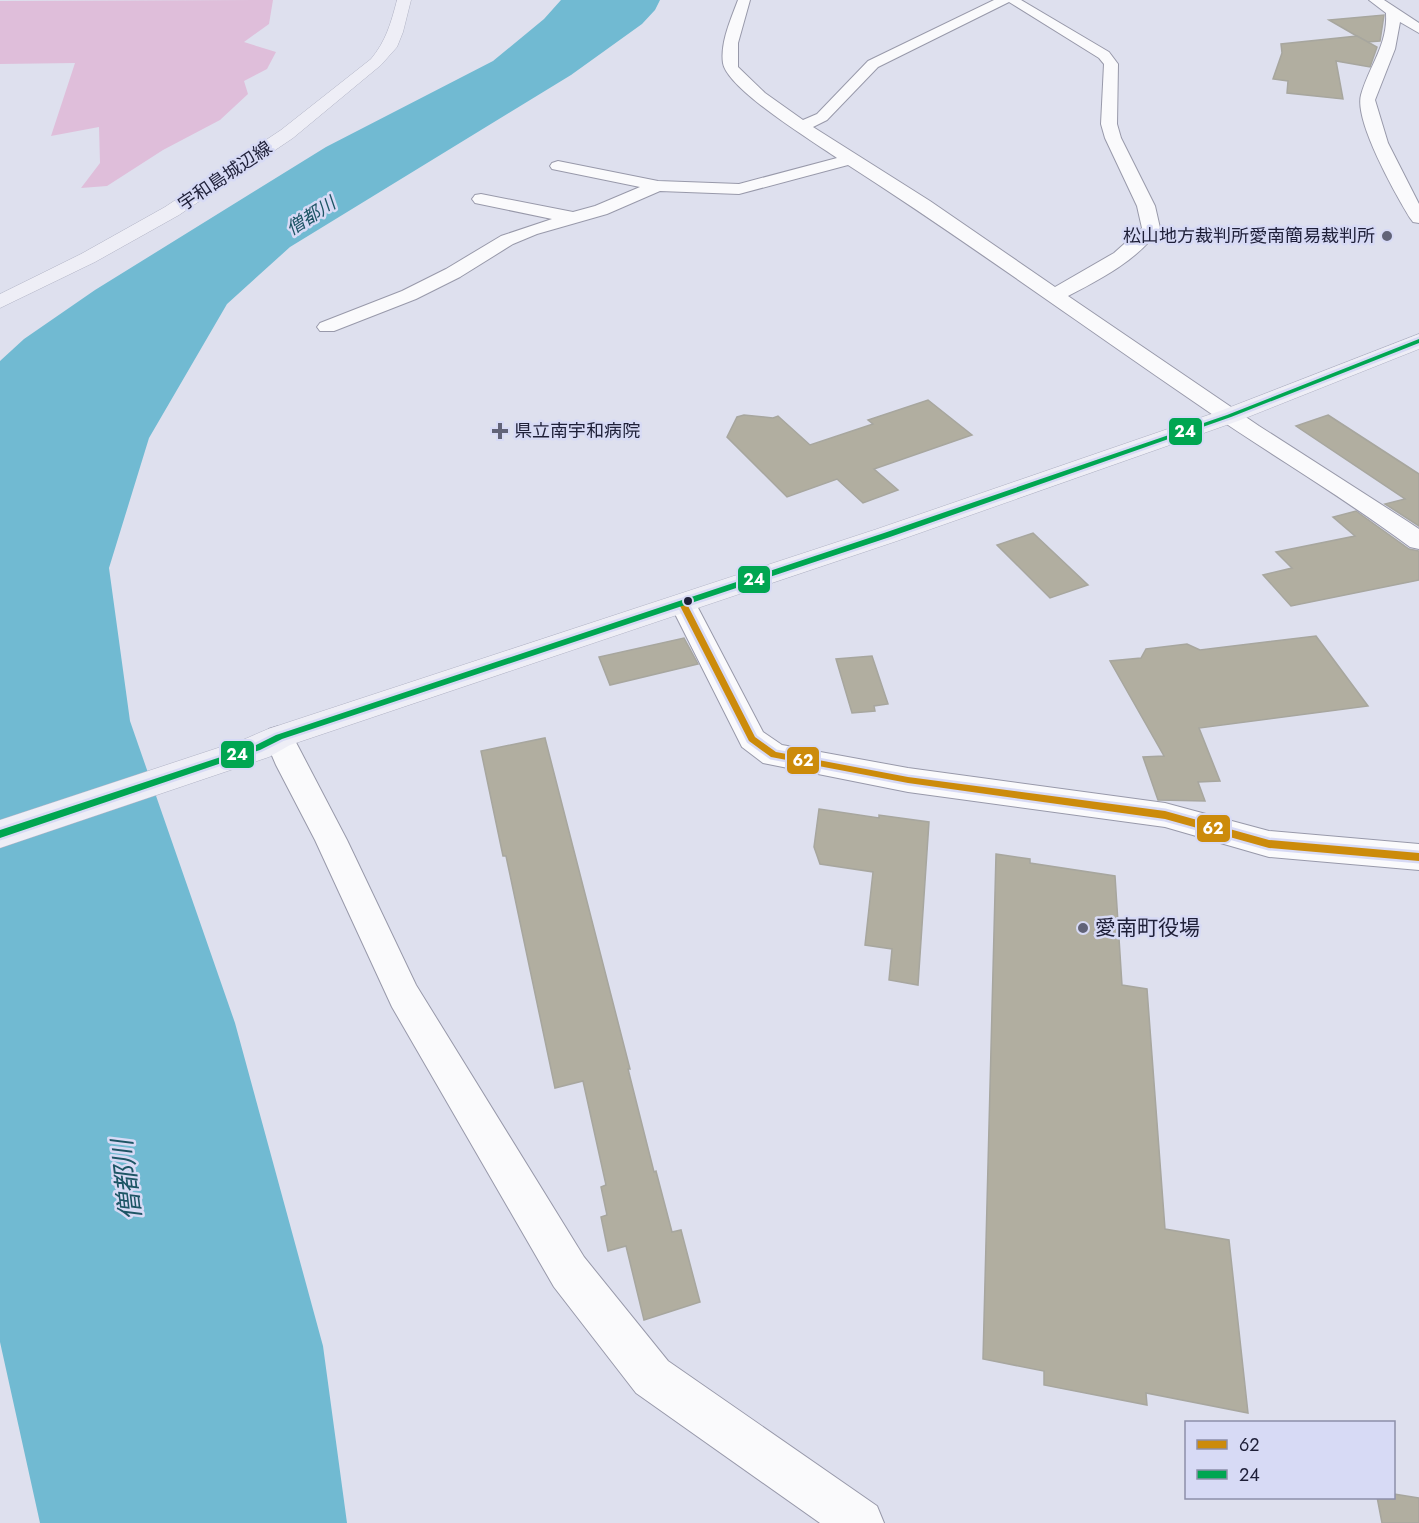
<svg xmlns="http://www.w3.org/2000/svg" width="1419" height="1523" font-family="Jost,'Noto Sans JP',sans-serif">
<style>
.green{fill:#dfbeda}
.water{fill:#71bad2}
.building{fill:#b1aea0;stroke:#a7a69e;stroke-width:1.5}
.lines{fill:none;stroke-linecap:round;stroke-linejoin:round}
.minor-casing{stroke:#9899aa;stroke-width:2}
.primary-casing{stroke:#b1b3c5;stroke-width:1}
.minor{fill:#fafafc;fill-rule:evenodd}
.primary{fill:#eeeef6;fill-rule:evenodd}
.bus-1-casing{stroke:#d7daf5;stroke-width:5}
.bus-2-casing{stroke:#d7daf5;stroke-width:5}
.bus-1{fill:#cc8b0b;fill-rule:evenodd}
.bus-2{fill:#00a651;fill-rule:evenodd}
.poi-dot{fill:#616378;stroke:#d7daf5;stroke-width:2}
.bus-dot{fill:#1e1f38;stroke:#d7daf5;stroke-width:2}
.labels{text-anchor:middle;stroke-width:5;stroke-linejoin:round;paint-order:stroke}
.far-street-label{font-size:18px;fill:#1e1f38;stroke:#d7daf5}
.far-water-label{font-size:18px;font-style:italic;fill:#1d5565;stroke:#d7daf5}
.far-poi-label{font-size:18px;fill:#1e1f38;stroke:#d7daf5;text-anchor:end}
.poi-label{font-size:21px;fill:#1e1f38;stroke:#d7daf5;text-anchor:start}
.near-water-label{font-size:27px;font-style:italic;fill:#1d5565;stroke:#d7daf5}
.line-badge{stroke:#d7daf5;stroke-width:2}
.badge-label{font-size:16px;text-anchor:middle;font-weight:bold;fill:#fff}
</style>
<rect width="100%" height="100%" fill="#dee0ee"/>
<polygon class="green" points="273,0 269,24 244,42 276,52 267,69 244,81 248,94 220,120 163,150 107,186 81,188 100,163 99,127 51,136 75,63 0,64 0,1"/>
<polygon class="water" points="561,0 660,0 655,10 642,24 571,75 290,247 227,304 149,438 109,568 130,721 235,1023 323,1346 347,1523 40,1523 0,1342 0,361 24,339 95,290 326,147 493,61 544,19"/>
<g class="building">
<polygon points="1384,15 1380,41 1367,42 1329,20"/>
<polygon points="1357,36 1377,47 1370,67 1336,61 1343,99 1287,93 1288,81 1273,79 1282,53 1281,44"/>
<polygon points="928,400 972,435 874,469 898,490 863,503 837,479 787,497 727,437 737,417 744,415 773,418 778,416 810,445 873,424 868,420"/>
<polygon points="1328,415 1419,474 1419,526 1385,504 1405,499 1296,426"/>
<polygon points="1356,511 1409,549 1419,551 1419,580 1291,606 1263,575 1292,568 1276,552 1355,536 1333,517"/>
<polygon points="1033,533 1088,585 1050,598 997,545"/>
<polygon points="1316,636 1368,706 1199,728 1220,781 1198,782 1205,801 1158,800 1143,757 1164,756 1110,661 1141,658 1146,649 1187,644 1200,650"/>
<polygon points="684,638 698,664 610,685 599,657"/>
<polygon points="872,656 888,704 874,706 875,711 852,713 836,659"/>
<polygon points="545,738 630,1069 628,1069 654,1172 656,1171 672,1232 681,1230 700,1302 644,1320 626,1246 608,1251 601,1217 607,1215 601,1187 606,1185 583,1081 555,1088 506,856 503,856 481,751"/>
<polygon points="819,809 879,818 879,815 929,822 918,985 889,980 892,949 865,945 873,872 820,864 814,847"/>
<polygon points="996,854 1030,859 1030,863 1115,876 1122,985 1147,989 1165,1229 1229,1240 1248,1413 1146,1393 1147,1405 1044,1385 1044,1371 983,1359"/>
<polygon points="1394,1494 1419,1498 1419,1523 1382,1523 1377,1497 1394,1497"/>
</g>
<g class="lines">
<g class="minor-casing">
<g id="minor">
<path d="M738,0H750L738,43V67L765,93L803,120L817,114L868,61L994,0H1021L1109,52L1118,64L1117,124L1121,138L1155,206L1160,228C1138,260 1101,279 1068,296L1259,426L1407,521L1419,529V549L1410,547C1343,497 1271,455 1203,408C1084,327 968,242 848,165L739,194L660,191L607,214L537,234L513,244L460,277L416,299L334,331H320L317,327L320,323L402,291L446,269L501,236L552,219L475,203L472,199L475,195L481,194L573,212L595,206L640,187L552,169L550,166L552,163L558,161L658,181L739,184L837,158C814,142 727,89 723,63C720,43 731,19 738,0ZM1009,2L1099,58L1104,64L1101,124L1105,138L1137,206L1142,228L1114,253L1055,287L930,201L813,127L827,120L878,67Z"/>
<path d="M1369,0H1384L1419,23V33L1400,22L1395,49L1375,100L1388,143L1419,204V223L1413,222L1410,218C1396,195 1354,121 1361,95C1369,66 1388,45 1386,13Z"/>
<polygon points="683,595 692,598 696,604 763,732 782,745 908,768 1165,803 1269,831 1419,844 1419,870 1269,857 1165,827 908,792 763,763 742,747 670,604 674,598"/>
<polygon points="279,726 289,729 347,840 416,985 584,1257 668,1361 877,1506 884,1523 820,1523 636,1393 554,1287 392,1007 315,840 276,765 264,737 269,729"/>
</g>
</g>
<g class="primary-casing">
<g id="primary">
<path d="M397,0H411L403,32L397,47L381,65L293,138L179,215L95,262L0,308V294L81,254L165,207L281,130L371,59C386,41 391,23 397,0Z"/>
<polygon points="1419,334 1419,349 1238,421 897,541 290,745 269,757 0,848 0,820 245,739 268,729 877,529 1220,411"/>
</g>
</g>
<use href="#minor" class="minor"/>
<use href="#primary" class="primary"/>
<g class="bus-1-casing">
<polygon id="bus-1" points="683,601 687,604 755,737 776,752 908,777 1165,811 1269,840 1419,853 1419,861 1269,848 1165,819 908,783 771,757 749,741 679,604"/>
</g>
<g class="bus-2-casing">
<polygon id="bus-2" points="1419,339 1419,343 1231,417 890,537 282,739 260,750 0,838 0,830 254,746 276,735 884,533 1227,415"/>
</g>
<use href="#bus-1" class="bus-1"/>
<use href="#bus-2" class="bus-2"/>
</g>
<g class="poi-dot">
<circle cx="1387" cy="236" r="6"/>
<path d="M497 422h6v6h6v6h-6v6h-6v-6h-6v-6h6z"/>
<circle cx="1083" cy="928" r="6"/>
</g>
<circle class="bus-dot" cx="688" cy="601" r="5"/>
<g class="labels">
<g class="far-street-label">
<text transform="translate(225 176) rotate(-34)" y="6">宇和島城辺線</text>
</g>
<g class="far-water-label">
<text transform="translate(311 216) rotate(-33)" y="6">僧都川</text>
</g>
<g class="far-poi-label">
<text x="1375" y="242">松山地方裁判所愛南簡易裁判所</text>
<text x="514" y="437" text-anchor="start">県立南宇和病院</text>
</g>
<g class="poi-label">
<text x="1095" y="935">愛南町役場</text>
</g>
<g class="near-water-label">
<text transform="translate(127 1180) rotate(-97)" y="9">僧都川</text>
</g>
</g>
<g class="line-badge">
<rect x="1168" y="417" width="35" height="29" rx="6" fill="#00a651"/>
<rect x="737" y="565" width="34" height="29" rx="6" fill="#00a651"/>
<rect x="220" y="740" width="35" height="29" rx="6" fill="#00a651"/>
<rect x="786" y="746" width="34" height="29" rx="6" fill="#cc8b0b"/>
<rect x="1196" y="814" width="35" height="29" rx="6" fill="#cc8b0b"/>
</g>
<g class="badge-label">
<text x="1185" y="437">24</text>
<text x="754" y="585">24</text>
<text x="237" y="760">24</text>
<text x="803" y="766">62</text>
<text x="1213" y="834">62</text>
</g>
<rect x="1185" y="1421" width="210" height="78" fill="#d7daf5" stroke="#8d8fa9" stroke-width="1.5"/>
<rect x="1197" y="1440" width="30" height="9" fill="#cc8b0b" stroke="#8d8fa9" stroke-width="1.5"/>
<text x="1239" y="1451" font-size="18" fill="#1e1f38">62</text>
<rect x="1197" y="1470" width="30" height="9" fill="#00a651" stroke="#8d8fa9" stroke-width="1.5"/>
<text x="1239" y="1481" font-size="18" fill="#1e1f38">24</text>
</svg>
